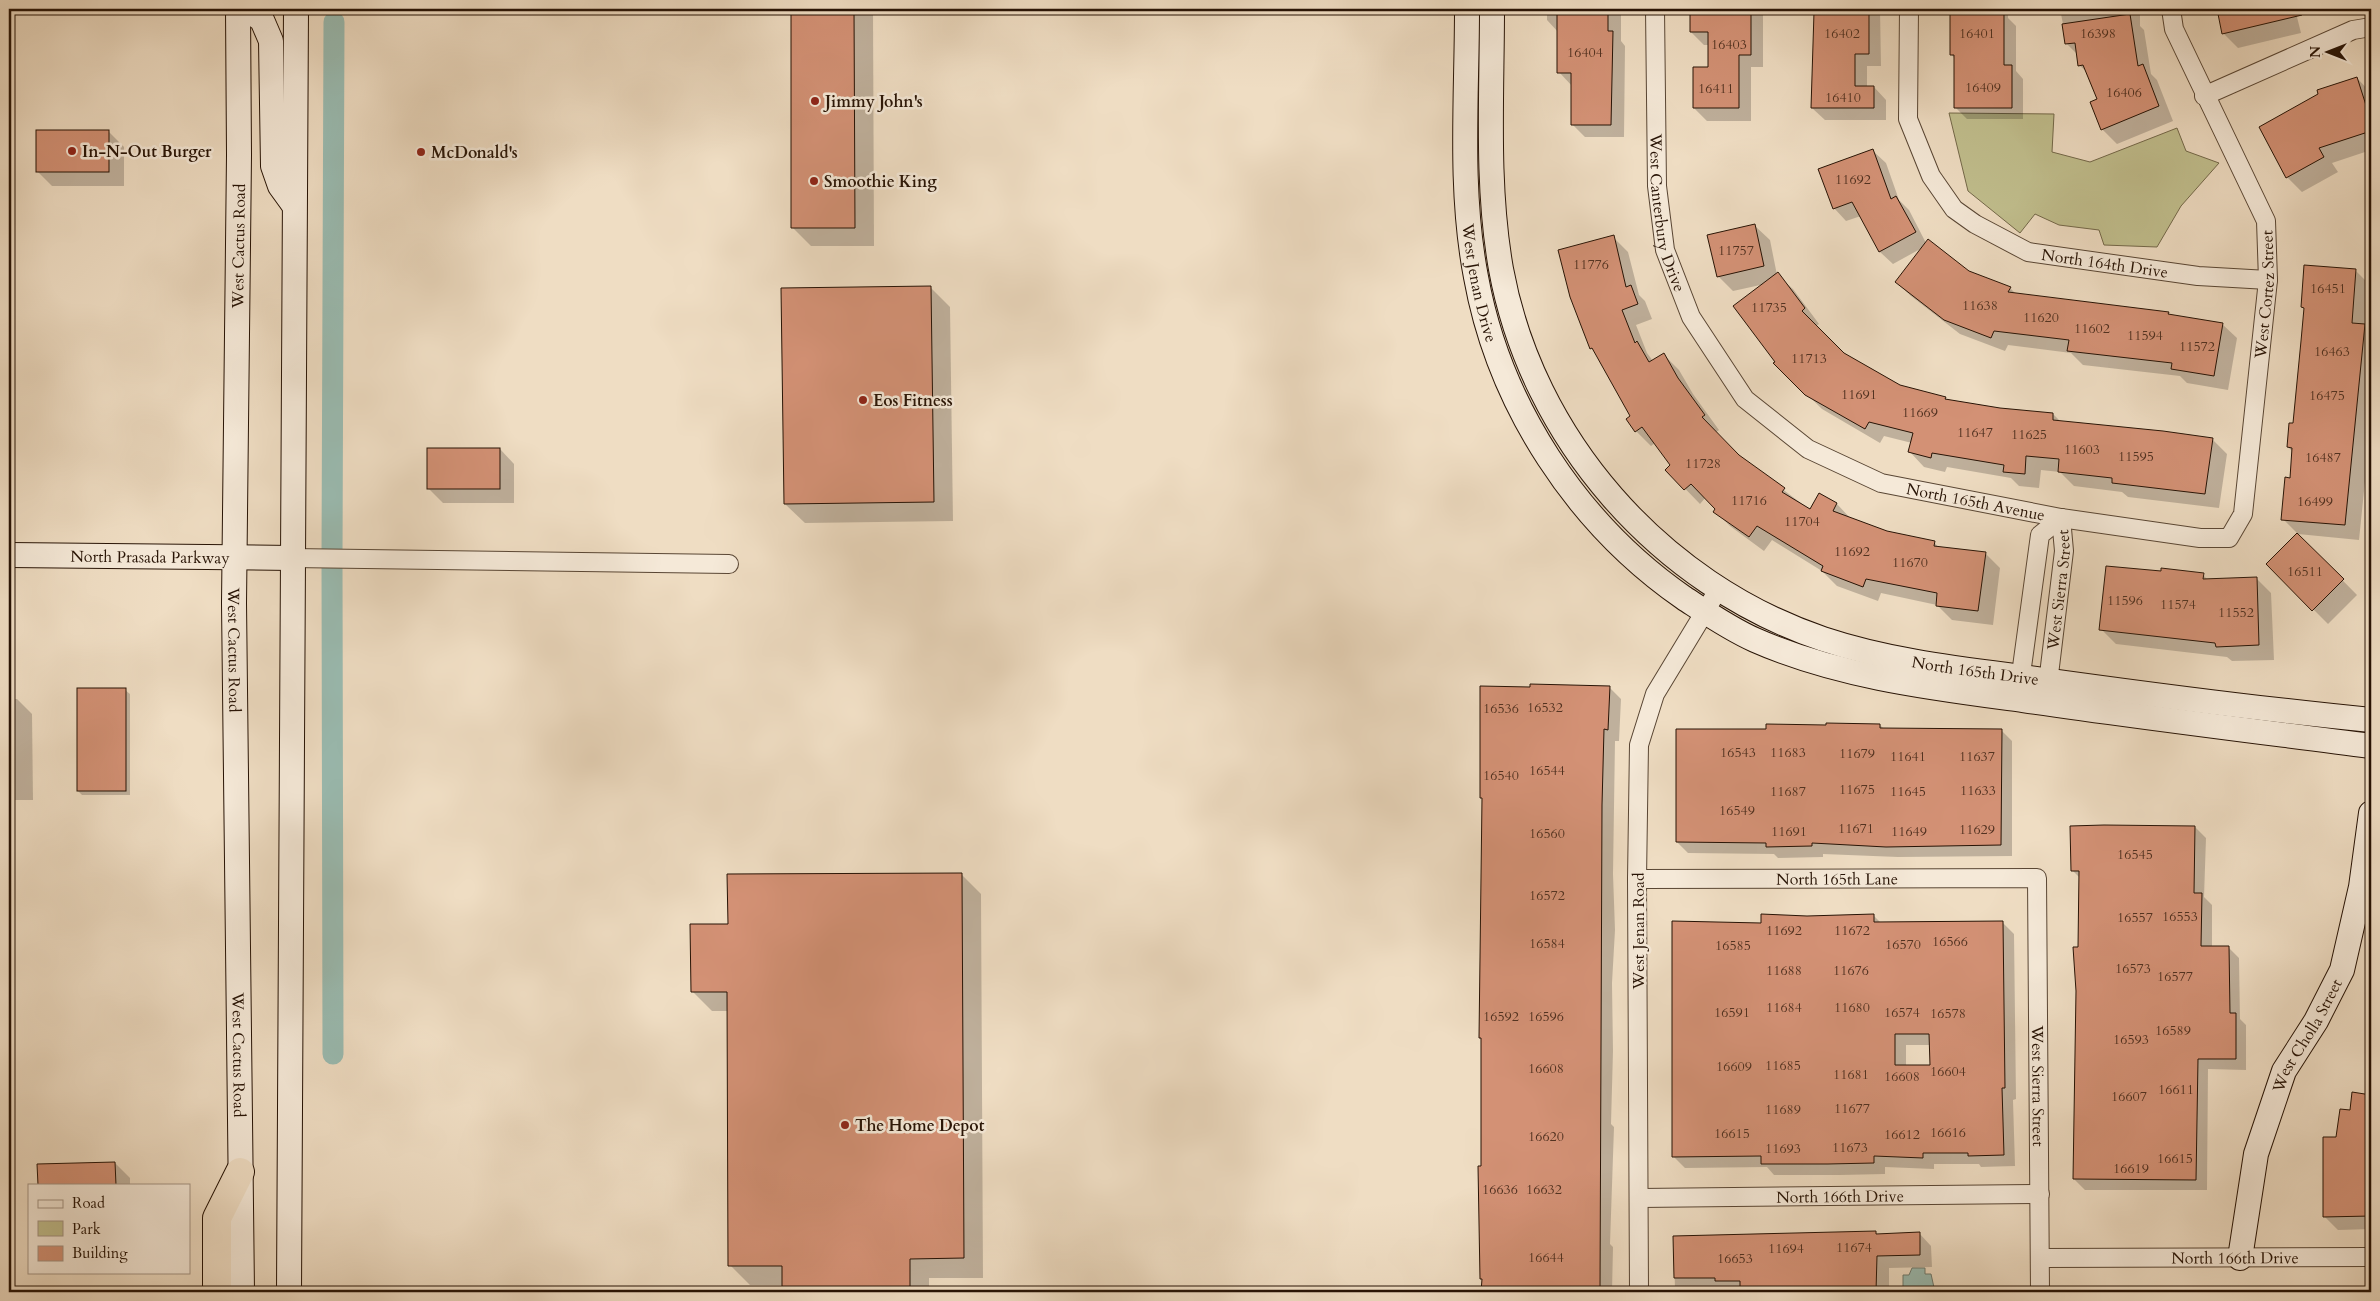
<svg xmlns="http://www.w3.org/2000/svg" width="2380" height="1301" font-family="Cardo,serif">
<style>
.green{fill:#c1bf8e;stroke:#74694a}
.water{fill:#9abcb2;stroke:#6c786d}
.shadow{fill:#0003;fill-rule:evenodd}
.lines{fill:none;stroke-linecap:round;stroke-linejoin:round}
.canal{stroke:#9abcb2;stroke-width:21}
.building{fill:#d39175;stroke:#271305;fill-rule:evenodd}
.street-casing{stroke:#594634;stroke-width:20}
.secondary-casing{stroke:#271305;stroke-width:26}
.highway-casing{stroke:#271305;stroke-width:30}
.street{stroke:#f5e9d8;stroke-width:18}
.secondary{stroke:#f5e9d8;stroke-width:24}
.highway{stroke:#efddc3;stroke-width:28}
.poi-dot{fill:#8f2418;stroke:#f5e9d8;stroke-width:2}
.labels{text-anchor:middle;stroke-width:5;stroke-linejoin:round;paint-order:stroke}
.number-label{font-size:14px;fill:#523221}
.poi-label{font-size:16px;font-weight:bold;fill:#271305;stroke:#f5e9d8;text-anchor:start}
.street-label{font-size:16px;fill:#271305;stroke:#f5e9d8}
</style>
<rect width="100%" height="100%" fill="#efddc3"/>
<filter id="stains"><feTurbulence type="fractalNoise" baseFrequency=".004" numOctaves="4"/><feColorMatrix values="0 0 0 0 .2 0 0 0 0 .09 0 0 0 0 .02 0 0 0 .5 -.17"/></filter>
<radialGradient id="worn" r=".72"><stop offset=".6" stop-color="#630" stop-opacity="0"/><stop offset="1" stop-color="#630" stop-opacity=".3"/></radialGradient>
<polygon class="green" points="1949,113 2054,114 2052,152 2090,162 2177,128 2186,151 2219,163 2181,206 2157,247 2104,245 2099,230 2059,225 2035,214 2020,233 1968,191"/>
<polygon class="water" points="1912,1268 1925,1268 1925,1274 1931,1274 1935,1292 1903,1292 1903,1275 1909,1275"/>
<g class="shadow">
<polygon points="792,9 873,9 874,246 811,246 792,227"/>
<polygon points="1547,9 1621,9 1621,41 1625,46 1624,137 1585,137 1572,124 1572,86 1559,72 1559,33 1547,20"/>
<polygon points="1695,9 1763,9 1763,67 1751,67 1751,121 1707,121 1694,108 1709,69 1709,45 1704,45 1691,32"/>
<polygon points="1826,9 1880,9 1881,66 1867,66 1867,87 1874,87 1886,100 1886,120 1825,120 1812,108"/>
<polygon points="1951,9 2008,9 2008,18 2016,26 2016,71 2023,79 2023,119 1967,119 1955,107 1955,59 1951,54"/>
<polygon points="2060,9 2140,9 2140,26 2144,30 2151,74 2157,80 2173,121 2117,144 2102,129 2098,100 2088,73 2079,65 2078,55 2067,44"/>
<polygon points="2218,9 2295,9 2301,33 2238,48 2223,33"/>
<polygon points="2357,78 2371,93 2371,150 2332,163 2338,172 2302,192 2287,177"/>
<polygon points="109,132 124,147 124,186 52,186 37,171"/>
<polygon points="1873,151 1886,163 1899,200 1909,210 1926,243 1969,272 2010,288 2016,294 2168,313 2171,315 2222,324 2237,338 2228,390 2187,383 2180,376 2083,365 2071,353 2008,345 2005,351 1960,334 1911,296 1896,282 1922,248 1893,264 1880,252 1861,216 1846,221 1834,208"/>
<polygon points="1755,226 1770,240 1777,275 1793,289 1819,324 1816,326 1844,354 1900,386 1945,398 1948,401 1999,409 2053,414 2061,422 2212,439 2227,454 2219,508 2128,497 2122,492 2074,486 2060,472 2041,470 2039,488 2019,486 2011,478 1947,467 1945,472 1924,467 1910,452 1912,443 1884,436 1880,443 1822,409 1775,363 1765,284 1733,291 1718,276"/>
<polygon points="1613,237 1628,252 1639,295 1645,301 1652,319 1636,325 1647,353 1653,361 1664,355 1679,370 1693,394 1719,430 1715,433 1739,456 1810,510 1820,494 1837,504 1852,520 1886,532 1934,542 1939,548 1985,553 2000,568 1993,625 1952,620 1937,605 1881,593 1878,601 1837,586 1822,571 1772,540 1764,551 1730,526 1715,511 1717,508 1706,497 1700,504 1667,470 1671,465 1655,443 1651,446 1636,431 1632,417 1597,354 1591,348"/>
<polygon points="2355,270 2370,285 2367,328 2371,332 2371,423 2359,540 2298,534 2283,519 2291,479 2293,452 2288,447 2294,425 2305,310 2302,307"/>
<polygon points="931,288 950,307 953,521 805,523 785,504"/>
<polygon points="500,449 514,464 514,503 443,503 428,488"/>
<polygon points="2297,534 2357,595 2328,624 2268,564"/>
<polygon points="2203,575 2208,580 2256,578 2271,593 2274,660 2232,661 2227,657 2116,644 2101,629"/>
<polygon points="1609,687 1621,699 1619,741 1615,741 1613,874 1615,930 1612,983 1613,1051 1611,1124 1614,1127 1610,1244 1613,1247 1612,1292 1483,1292 1483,1280 1481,1278 1483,1040 1480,1038 1483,799 1481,797"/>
<polygon points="125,690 130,694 130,795 82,795 78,791"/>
<polygon points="9,699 17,699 32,714 33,800 9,800"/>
<polygon points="1880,725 1885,730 2001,730 2012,741 2012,856 1898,857 1823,854 1823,857 1778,858 1774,854 1688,853 1677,842 1767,730"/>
<polygon points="2195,827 2206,838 2204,897 2212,905 2212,947 2228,947 2239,958 2240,1019 2246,1025 2246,1070 2208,1069 2207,1190 2085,1190 2074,1179 2080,878 2072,870"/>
<polygon points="961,874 981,894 983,1278 929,1278 929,1292 783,1292 783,1285 750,1285 730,1265 728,1011 712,1011 692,991 729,925"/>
<path d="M1873,915L1881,923L2002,922L2014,934L2016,1099L2013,1100L2015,1166L1981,1167L1979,1164H1934V1169L1885,1167V1174L1840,1175H1774L1767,1167L1685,1168L1673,1156L1762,924L1807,917ZM1906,1045H1930L1931,1067L1906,1066Z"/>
<polygon points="2353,1094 2371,1096 2371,1229 2338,1230 2324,1216 2337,1138 2351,1111"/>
<polygon points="115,1163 130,1178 130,1185 39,1185"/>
<polygon points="1875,1232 1878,1235 1919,1233 1931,1246 1932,1267 1889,1268 1889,1292 1675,1292 1674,1238"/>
</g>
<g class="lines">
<polyline class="canal" points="333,1054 332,558 334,22"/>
</g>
<g class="building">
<polygon points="791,9 854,9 855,228 791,228"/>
<polygon points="1557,9 1608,9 1608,31 1613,31 1611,125 1571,125 1571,73 1557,73"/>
<polygon points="2217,9 2301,9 2302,15 2222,34"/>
<polygon points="1814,12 1869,12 1869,54 1855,54 1855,86 1874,86 1874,108 1811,108"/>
<polygon points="1950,12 2004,12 2004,65 2012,65 2012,108 1954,108 1954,55 1950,55"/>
<polygon points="1690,13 1751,13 1751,55 1739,55 1739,108 1693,108 1693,67 1708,67 1708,32 1690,32"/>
<polygon points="2130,14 2138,66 2143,64 2159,106 2101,130 2090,102 2097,99 2083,65 2078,66 2075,43 2065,44 2062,24"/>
<polygon points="2357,77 2371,121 2371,131 2319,148 2324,157 2286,178 2259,127 2318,94 2317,90"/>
<rect x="36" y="130" width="73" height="42"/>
<polygon points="1873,149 1891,199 1896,196 1916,232 1879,252 1852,202 1833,209 1818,169"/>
<polygon points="1755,224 1764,266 1717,277 1707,235"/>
<polygon points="1614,235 1626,287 1631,285 1638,304 1622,310 1635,343 1637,341 1649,362 1664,353 1678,378 1705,415 1702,417 1739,455 1785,488 1782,492 1810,509 1819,493 1837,503 1833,511 1887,531 1935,541 1934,546 1986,552 1978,611 1936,606 1937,593 1866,579 1863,587 1821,571 1823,566 1757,526 1749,537 1713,512 1715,509 1691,484 1684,490 1665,470 1670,465 1642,427 1635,432 1626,419 1630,416 1592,348 1590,349 1570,297 1558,250"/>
<polygon points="1928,239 1969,271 2011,287 2008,292 2169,312 2168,314 2223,323 2214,376 2171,369 2172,363 2067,351 2069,340 1994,331 1991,338 1944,320 1895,282"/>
<polygon points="2304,265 2356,269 2352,323 2365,324 2345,525 2281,520 2285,477 2290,478 2292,448 2287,447 2289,423 2293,423 2301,341 2304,308 2301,307"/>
<polygon points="1778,272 1805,308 1802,311 1844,353 1900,385 1946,397 1945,399 2000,408 2053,413 2053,420 2163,431 2213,438 2205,494 2112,483 2112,478 2058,472 2059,459 2026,456 2025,474 2003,472 2004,465 1932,453 1931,458 1908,452 1913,433 1869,422 1865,429 1805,395 1773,363 1775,362 1733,306"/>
<polygon points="931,286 934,502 784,504 781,288"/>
<rect x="427" y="448" width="73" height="41"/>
<polygon points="2297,533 2344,579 2312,611 2266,564"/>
<polygon points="2106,566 2161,571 2161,568 2204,573 2203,579 2257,577 2259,645 2216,647 2215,643 2099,630"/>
<polygon points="1530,684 1610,686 1608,730 1604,729 1602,805 1600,1292 1481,1292 1482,1279 1480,1279 1478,1166 1481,1166 1481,1038 1479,1038 1482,798 1480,798 1480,686 1530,687"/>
<rect x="77" y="688" width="49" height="103"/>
<polygon points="1826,723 1880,724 1880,728 2002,729 2001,845 1886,847 1812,843 1812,846 1766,847 1766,843 1676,842 1676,729 1766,729 1766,724 1826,725"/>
<polygon points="2104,825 2195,826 2194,893 2202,893 2201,946 2229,946 2230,1013 2236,1013 2236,1059 2198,1059 2196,1180 2073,1179 2076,991 2073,947 2078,947 2079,871 2071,871 2070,826"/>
<polygon points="962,873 964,1258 910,1259 910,1292 782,1292 782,1266 728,1266 727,992 691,992 690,924 728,924 727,874"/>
<path d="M1761,914L1807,916L1874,914V922L2003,921L2005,1088H2002L2004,1155L1968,1156V1153H1923V1158L1874,1156V1163L1828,1164H1761V1156L1672,1157V921L1761,923ZM1895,1034H1929L1930,1065H1895Z"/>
<polygon points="2352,1092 2371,1095 2371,1216 2323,1217 2323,1137 2336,1137 2340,1109 2350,1110"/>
<polygon points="115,1162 116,1185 38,1185 37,1164"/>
<polygon points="1876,1231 1876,1234 1920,1232 1920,1255 1877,1256 1876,1292 1763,1292 1763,1289 1740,1289 1740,1281 1715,1281 1715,1278 1674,1278 1673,1236"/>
</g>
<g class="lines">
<g class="street-casing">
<g id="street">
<path id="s1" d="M1655,9L1657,186L1665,250L1691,317L1745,399L1808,449L1881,483L2061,518L2200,538H2229L2243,514L2268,280L2266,221L2174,29L2171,9"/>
<path id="s2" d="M1909,9L1908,119L1931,176L1954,209L1975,224L2028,252L2198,276L2268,280"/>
<polyline points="2204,96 2353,30 2371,27"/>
<polyline points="292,558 729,564"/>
<polyline points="2019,689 2040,535 2061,518"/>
<path id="s3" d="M2047,691L2064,551L2061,518"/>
<path id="s4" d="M1637,879L2037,878L2040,1292"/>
<path id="s5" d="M1640,1198L2040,1194"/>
<path id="s6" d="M2040,1258L2371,1257"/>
<polyline points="1639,1292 1637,879 1639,745 1655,694 1718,590"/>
</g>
</g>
<g class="secondary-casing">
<g id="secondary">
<path id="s7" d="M238,9L239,155L234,603L242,1292"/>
<polyline points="247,9 262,20 271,41 273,166 280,186 293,204"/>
<path id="s8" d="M1467,9C1467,97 1459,189 1476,277C1499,405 1577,524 1684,598C1707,613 1730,629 1755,640C1839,677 1933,688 2023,700C2139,717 2255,731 2371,746"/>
<path id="s9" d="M1492,9C1492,95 1486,184 1501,269C1532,439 1660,584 1823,639C1901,665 1985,671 2066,683C2168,697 2269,710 2371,720"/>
<path id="s10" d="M9,555L292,558"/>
<path id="s11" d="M2240,1258L2256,1154L2284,1071L2316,1021L2342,970L2361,887L2371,813"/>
<polyline points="289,1292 296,9"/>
</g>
</g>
<g class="highway-casing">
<polyline id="highway" points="217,1292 217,1218 240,1172"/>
</g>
<use href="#street" class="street"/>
<use href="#secondary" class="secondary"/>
<use href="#highway" class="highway"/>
</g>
<g class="poi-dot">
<circle cx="815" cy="101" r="5"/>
<circle cx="72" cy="151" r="5"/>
<circle cx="421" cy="152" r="5"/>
<circle cx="814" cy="181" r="5"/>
<circle cx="863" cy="400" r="5"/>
<circle cx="845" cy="1125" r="5"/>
</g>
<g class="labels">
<g class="number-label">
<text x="1842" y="38">16402</text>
<text x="1977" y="38">16401</text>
<text x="2098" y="38">16398</text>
<text x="1729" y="49">16403</text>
<text x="1585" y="57">16404</text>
<text x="1983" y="92">16409</text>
<text x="1716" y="93">16411</text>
<text x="2124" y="97">16406</text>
<text x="1843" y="102">16410</text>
<text x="1853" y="184">11692</text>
<text x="1736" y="255">11757</text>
<text x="1591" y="269">11776</text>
<text x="2328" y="293">16451</text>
<text x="1980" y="310">11638</text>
<text x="1769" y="312">11735</text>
<text x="2041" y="322">11620</text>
<text x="2092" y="333">11602</text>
<text x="2145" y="340">11594</text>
<text x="2197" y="351">11572</text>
<text x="2332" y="356">16463</text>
<text x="1809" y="363">11713</text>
<text x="1859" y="399">11691</text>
<text x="2327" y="400">16475</text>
<text x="1920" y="417">11669</text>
<text x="1975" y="437">11647</text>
<text x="2029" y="439">11625</text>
<text x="2082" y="454">11603</text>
<text x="2136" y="461">11595</text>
<text x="2323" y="462">16487</text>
<text x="1703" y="468">11728</text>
<text x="1749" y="505">11716</text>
<text x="2315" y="506">16499</text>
<text x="1802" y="526">11704</text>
<text x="1852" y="556">11692</text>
<text x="1910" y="567">11670</text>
<text x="2305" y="576">16511</text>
<text x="2125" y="605">11596</text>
<text x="2178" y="609">11574</text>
<text x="2236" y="617">11552</text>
<text x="1545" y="712">16532</text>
<text x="1501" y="713">16536</text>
<text x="1738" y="757">16543</text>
<text x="1788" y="757">11683</text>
<text x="1857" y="758">11679</text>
<text x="1908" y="761">11641</text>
<text x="1977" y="761">11637</text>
<text x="1547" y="775">16544</text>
<text x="1501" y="780">16540</text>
<text x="1857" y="794">11675</text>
<text x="1978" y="795">11633</text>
<text x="1788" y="796">11687</text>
<text x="1908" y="796">11645</text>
<text x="1737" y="815">16549</text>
<text x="1856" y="833">11671</text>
<text x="1977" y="834">11629</text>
<text x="1789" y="836">11691</text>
<text x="1909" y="836">11649</text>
<text x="1547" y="838">16560</text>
<text x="2135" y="859">16545</text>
<text x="1547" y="900">16572</text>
<text x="2180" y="921">16553</text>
<text x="2135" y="922">16557</text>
<text x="1784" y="935">11692</text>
<text x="1852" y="935">11672</text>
<text x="1950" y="946">16566</text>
<text x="1547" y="948">16584</text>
<text x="1903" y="949">16570</text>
<text x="1733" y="950">16585</text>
<text x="2133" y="973">16573</text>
<text x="1784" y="975">11688</text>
<text x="1851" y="975">11676</text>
<text x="2175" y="981">16577</text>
<text x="1784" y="1012">11684</text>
<text x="1852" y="1012">11680</text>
<text x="1732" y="1017">16591</text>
<text x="1902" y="1017">16574</text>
<text x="1948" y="1018">16578</text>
<text x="1501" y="1021">16592</text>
<text x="1546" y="1021">16596</text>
<text x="2173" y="1035">16589</text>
<text x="2131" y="1044">16593</text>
<text x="1783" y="1070">11685</text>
<text x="1734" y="1071">16609</text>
<text x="1546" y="1073">16608</text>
<text x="1948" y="1076">16604</text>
<text x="1851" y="1079">11681</text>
<text x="1902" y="1081">16608</text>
<text x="2176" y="1094">16611</text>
<text x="2129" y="1101">16607</text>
<text x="1852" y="1113">11677</text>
<text x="1783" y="1114">11689</text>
<text x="1948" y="1137">16616</text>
<text x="1732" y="1138">16615</text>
<text x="1902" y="1139">16612</text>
<text x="1546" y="1141">16620</text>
<text x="1850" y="1152">11673</text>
<text x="1783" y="1153">11693</text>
<text x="2175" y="1163">16615</text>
<text x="2131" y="1173">16619</text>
<text x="1500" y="1194">16636</text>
<text x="1544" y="1194">16632</text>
<text x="1854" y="1252">11674</text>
<text x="1786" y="1253">11694</text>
<text x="1546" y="1262">16644</text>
<text x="1735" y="1263">16653</text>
</g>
<g class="poi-label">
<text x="825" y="107">Jimmy John's</text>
<text x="82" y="157">In-N-Out Burger</text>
<text x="431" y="158">McDonald's</text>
<text x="824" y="187">Smoothie King</text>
<text x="873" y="406">Eos Fitness</text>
<text x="855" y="1131">The Home Depot</text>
</g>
<g class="street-label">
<text dy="6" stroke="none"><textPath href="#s1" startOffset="205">West Canterbury Drive</textPath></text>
<text transform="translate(238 246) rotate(-89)" y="6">West Cactus Road</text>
<text dy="6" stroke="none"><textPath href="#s2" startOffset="375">North 164th Drive</textPath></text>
<text dy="6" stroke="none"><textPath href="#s8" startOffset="275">West Jenan Drive</textPath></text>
<text dy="6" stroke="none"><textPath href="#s1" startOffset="1174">West Cortez Street</textPath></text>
<text dy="6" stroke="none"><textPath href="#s1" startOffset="669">North 165th Avenue</textPath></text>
<text dy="6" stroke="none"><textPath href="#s10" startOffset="141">North Prasada Parkway</textPath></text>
<text dy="6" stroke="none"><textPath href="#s3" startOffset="102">West Sierra Street</textPath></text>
<text dy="6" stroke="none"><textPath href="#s7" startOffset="641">West Cactus Road</textPath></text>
<text dy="6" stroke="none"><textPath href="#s9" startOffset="930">North 165th Drive</textPath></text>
<text dy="6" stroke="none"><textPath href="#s4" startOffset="200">North 165th Lane</textPath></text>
<text transform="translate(1638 931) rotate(-90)" y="6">West Jenan Road</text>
<text dy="6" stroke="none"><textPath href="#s11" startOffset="235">West Cholla Street</textPath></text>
<text dy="6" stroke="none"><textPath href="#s7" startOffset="1046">West Cactus Road</textPath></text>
<text dy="6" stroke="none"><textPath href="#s4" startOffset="608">West Sierra Street</textPath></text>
<text dy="6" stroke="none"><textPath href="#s5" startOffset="200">North 166th Drive</textPath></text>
<text dy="6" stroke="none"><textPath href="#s6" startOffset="195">North 166th Drive</textPath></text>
</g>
</g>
<rect width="2380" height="1301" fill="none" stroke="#efddc3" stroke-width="30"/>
<rect x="10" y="10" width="2360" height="1281" fill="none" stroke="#271305" stroke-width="2.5"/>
<rect x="15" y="15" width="2350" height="1271" fill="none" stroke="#271305"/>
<rect x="28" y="1184" width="162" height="90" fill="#f5e9d8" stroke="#a39384"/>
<rect x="38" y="1200" width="25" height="8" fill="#f5e9d8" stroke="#a39384"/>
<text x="72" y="1208" font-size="15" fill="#271305">Road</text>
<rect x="38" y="1221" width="25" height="15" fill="#c1bf8e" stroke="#a39384"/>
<text x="72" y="1234" font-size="15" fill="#271305">Park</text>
<rect x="38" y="1246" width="25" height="15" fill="#d39175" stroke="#a39384"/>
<text x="72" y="1258" font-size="15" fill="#271305">Building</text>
<g transform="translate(2328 52) rotate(270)" stroke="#f5e9d8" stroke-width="4" paint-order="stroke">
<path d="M0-4L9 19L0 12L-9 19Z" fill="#271305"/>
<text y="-8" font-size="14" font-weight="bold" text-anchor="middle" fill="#271305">N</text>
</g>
<rect width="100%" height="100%" filter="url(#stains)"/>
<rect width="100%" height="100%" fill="url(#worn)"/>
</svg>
